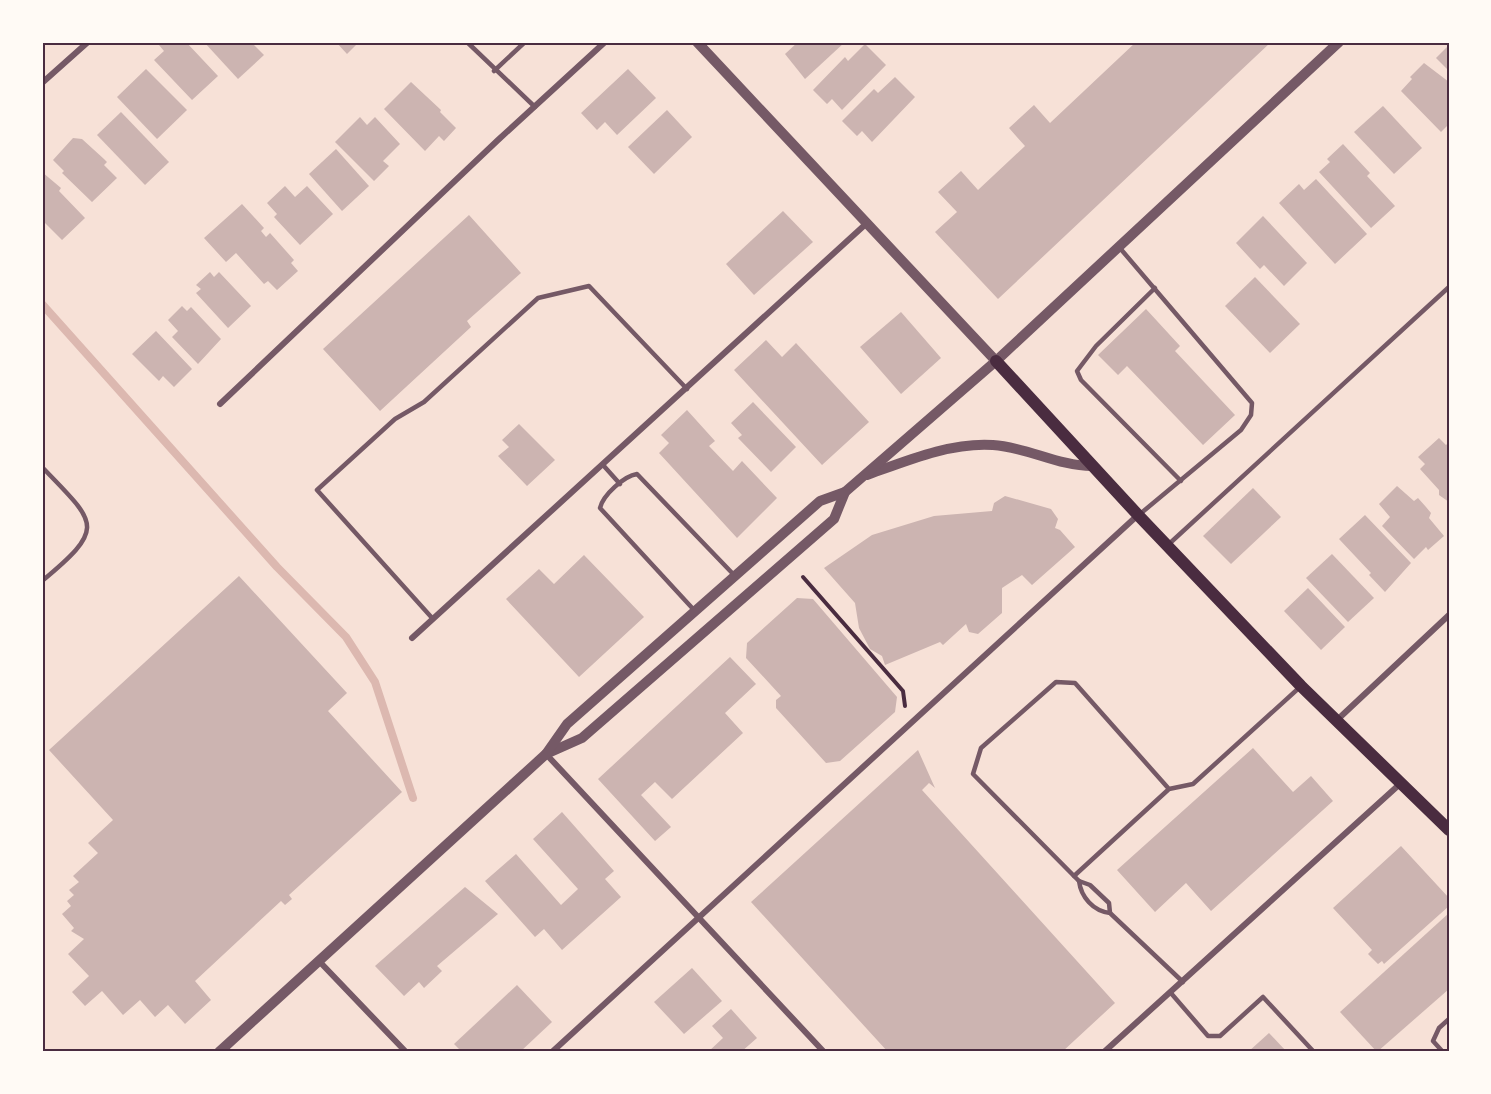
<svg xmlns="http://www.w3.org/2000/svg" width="1491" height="1094" font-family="Karla,sans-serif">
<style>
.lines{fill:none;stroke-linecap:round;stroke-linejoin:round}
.stream{stroke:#dcb8b0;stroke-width:8}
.building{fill:#ccb4b1}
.path{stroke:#4a2c40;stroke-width:4}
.service{stroke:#755966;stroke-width:4.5}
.minor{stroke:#755966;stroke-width:6}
.tertiary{stroke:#755966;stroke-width:10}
.secondary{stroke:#4a2c40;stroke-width:12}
.neatline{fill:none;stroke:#4a2c40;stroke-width:2}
</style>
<rect width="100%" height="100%" fill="#f7e1d7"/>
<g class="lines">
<polyline class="stream" points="42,304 277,567 346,637 375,682 413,798"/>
</g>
<g class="building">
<polygon points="163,42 186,42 218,76 192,100 154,60 164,51 159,45"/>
<polygon points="204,42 251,42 264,55 238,79"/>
<polygon points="336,42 359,42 347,54"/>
<polygon points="798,42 845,42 805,79 785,54"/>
<polygon points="1136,42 1271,42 998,299 935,232 957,212 938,192 961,171 978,190 1025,146 1009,128 1034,105 1050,123"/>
<polygon points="865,44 886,65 842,110 832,99 827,104 813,90 845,57 848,61"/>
<polygon points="1449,45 1449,71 1436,58"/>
<polygon points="1424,63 1449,82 1449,124 1441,132 1401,91 1412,79 1410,77"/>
<polygon points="146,69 187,110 157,139 117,97"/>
<polygon points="628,69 656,98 617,135 605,122 597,130 581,113"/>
<polygon points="895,77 915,97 872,142 862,131 857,136 842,121 874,89 878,93"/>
<polygon points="411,82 441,110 440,112 456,128 444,141 439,136 425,151 384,109"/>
<polygon points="1383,106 1422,148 1394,174 1354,132"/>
<polygon points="667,110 692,137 654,174 628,147"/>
<polygon points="121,112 169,162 145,185 97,135"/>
<polygon points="360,117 367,125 375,117 400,144 383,161 389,166 374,181 335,142"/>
<polygon points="73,138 82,139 104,159 107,162 104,165 117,178 92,202 62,173 64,171 53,160"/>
<polygon points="1343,144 1370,173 1367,176 1395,206 1371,228 1319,172 1330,162 1327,159"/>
<polygon points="336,149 369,186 342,211 309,174"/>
<polygon points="42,172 61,188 59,191 85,218 62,240 42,220"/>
<polygon points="1316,179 1367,234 1335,264 1279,203 1299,184 1304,190"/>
<polygon points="285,186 295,197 307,186 333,214 300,245 274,217 277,214 267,203"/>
<polygon points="242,204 264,228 261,231 266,237 270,233 294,260 291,263 298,271 277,290 268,281 264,284 236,253 226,262 204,238"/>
<polygon points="783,211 813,242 754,295 726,264"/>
<polygon points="469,215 521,273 467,321 471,327 380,411 323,349"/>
<polygon points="1263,216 1307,263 1284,286 1264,265 1260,269 1236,243"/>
<polygon points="210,272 214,277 219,272 251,306 228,328 196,293 201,289 196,285"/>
<polygon points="1255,277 1300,324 1270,353 1225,306"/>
<polygon points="182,306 187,311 191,307 221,339 198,364 172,337 178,331 168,320"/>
<polygon points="1146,309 1180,346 1175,351 1235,415 1203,445 1127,366 1118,375 1098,355"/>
<polygon points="901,312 941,358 901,394 860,347"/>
<polygon points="156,331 192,369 174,387 163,376 159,381 132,354"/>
<polygon points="766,340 782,357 796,343 869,422 822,465 734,370"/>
<polygon points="753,402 796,447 771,472 738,438 742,435 731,423"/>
<polygon points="687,410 715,441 709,446 733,471 742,461 777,498 737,538 659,453 669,443 661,435"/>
<polygon points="519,424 555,460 527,486 498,456 509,447 502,440"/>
<polygon points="1439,438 1446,445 1449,442 1449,502 1439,495 1439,490 1420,469 1425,464 1418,457"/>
<polygon points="1397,486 1414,501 1418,498 1426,507 1431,513 1429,518 1444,536 1428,550 1426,547 1414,559 1382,526 1390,517 1379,504"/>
<polygon points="1253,488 1281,517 1231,564 1203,536"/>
<polygon points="1005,496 1051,509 1058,519 1055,528 1060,530 1075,547 1032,585 1022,575 1002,588 1002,613 978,634 969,632 966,624 943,645 940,642 885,665 882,656 870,649 859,628 855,603 824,568 872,535 934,516 992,511 994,503"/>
<polygon points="1365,515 1411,563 1385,592 1369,575 1371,573 1339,539"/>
<polygon points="1332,554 1374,598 1348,622 1306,578"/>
<polygon points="584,555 644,617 579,677 506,599 539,569 554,584"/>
<polygon points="239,576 347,693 328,711 402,792 289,895 292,899 285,905 281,901 195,981 211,1000 185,1024 168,1005 155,1017 140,1000 123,1015 102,991 85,1006 72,992 89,976 68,954 84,939 71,931 74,928 62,914 71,906 67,901 74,895 69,890 79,882 73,876 98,853 88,843 113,820 49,750"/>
<polygon points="1308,588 1345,627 1321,650 1284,611"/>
<polygon points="797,598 813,599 897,697 895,712 840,761 826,763 776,708 776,700 781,696 746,658 747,643"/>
<polygon points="730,657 756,684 725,713 743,733 672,799 655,782 641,795 671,827 655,841 598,779"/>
<polygon points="1253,748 1293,792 1311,776 1333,801 1211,911 1186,883 1155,912 1117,870"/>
<polygon points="918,750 935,788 929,783 922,790 1115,1003 1062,1052 888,1052 751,902"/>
<polygon points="562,812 614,871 605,879 621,897 562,950 544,929 535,937 485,881 516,854 561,905 578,889 533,839"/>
<polygon points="1401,846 1449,898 1449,906 1384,964 1382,961 1378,964 1368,954 1372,950 1333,908"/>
<polygon points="465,887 498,914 437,966 442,971 424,988 419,982 404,996 375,966"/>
<polygon points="1449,913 1449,989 1377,1052 1340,1012"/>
<polygon points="692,968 722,1001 684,1034 654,1002"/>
<polygon points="517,985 552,1022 520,1052 462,1052 454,1044"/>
<polygon points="731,1009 757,1038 741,1052 708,1052 723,1038 712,1026"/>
<polygon points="1269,1033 1287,1052 1248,1052"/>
</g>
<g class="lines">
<polyline class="path" points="803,577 903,691 905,706"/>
<g class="service">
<polyline points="467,42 535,107"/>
<polyline points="494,71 525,42"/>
<polyline points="1119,247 1252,403 1251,415 1241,430 1140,514"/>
<polyline points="1155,288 1096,346 1077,371 1081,380 1181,481"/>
<polyline points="603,465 620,484"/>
<path d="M42,467C97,524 107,527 42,581"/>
<polyline points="1169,544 1449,287"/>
<path d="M694,610L600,508C603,495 624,476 637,474L735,576"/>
<polyline points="433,619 317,490 395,419 424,402 538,298 589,286 687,389"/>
<polyline points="1169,789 1075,683 1056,682 981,748 973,774 1074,876 1169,789 1193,784 1300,687"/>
<polyline points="1074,876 1079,881 1090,885 1109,903 1110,913"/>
<path d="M1079,881C1081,897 1093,911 1110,913L1183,982"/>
<polyline points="1170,992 1208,1036 1220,1036 1263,997 1314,1052"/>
<polyline points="1443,1052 1433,1041 1439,1028 1449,1019"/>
</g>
<g class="minor">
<polyline points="42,83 88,42"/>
<polyline points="220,404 498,140 605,42"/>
<polyline points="412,638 868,222"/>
<polyline points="1336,721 1449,615"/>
<polyline points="546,754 824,1052"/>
<polyline points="318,960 406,1052"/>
<polyline points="552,1052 1138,515"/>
<polyline points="1104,1052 1401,783"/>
</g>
<g class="tertiary">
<polyline points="697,42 996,361"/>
<path d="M867,475C906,461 951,442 993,445C1027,447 1058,466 1092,466"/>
<polyline points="546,754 582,738 834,519 845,492 996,361 1339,42"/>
<polyline points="219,1052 546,754 567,724 820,501 845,492"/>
</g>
<polyline class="secondary" points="996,361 1138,515 1301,686 1449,830"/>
</g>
<rect width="1491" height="1094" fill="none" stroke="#fffaf5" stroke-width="87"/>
<rect x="44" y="44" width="1404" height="1006" class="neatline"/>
</svg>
